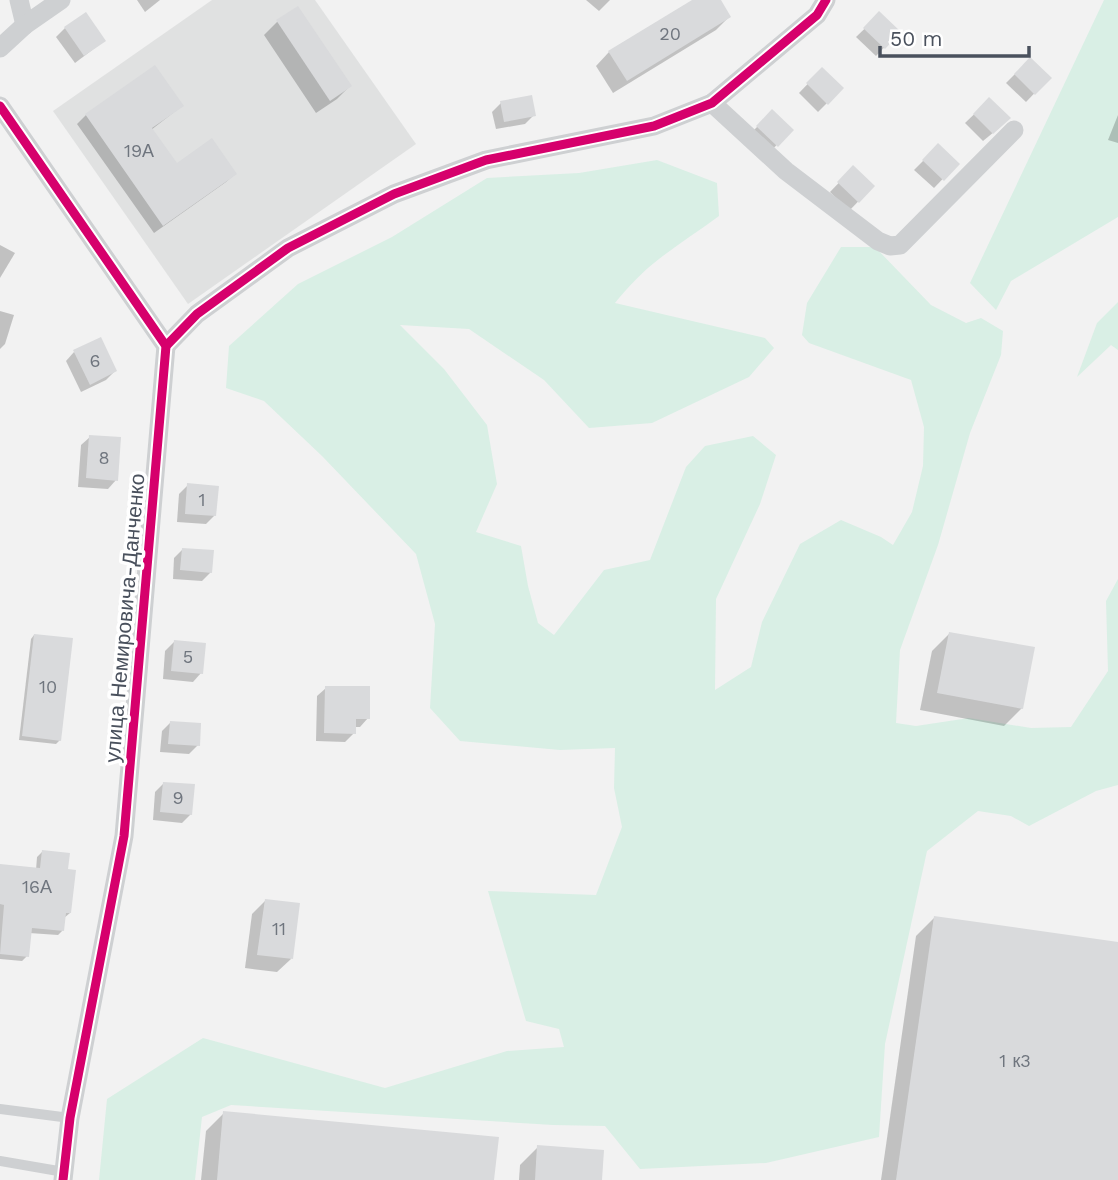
<svg xmlns="http://www.w3.org/2000/svg" width="1118" height="1180" font-family="'Work Sans',sans-serif">
<style>
.education{fill:#e0e1e1}
.green{fill:#d9efe5}
.shadow{fill:#0003}
.building{fill:#d9dadc}
.lines{fill:none;stroke-linecap:round;stroke-linejoin:round}
.lane{stroke:#ced0d2;stroke-width:10}
.street{stroke:#ced0d2;stroke-width:19}
.cycleway-casing{stroke:#fff;stroke-width:13}
.cycleway{stroke:#d6006c;stroke-width:9}
.labels{text-anchor:middle;stroke-width:7;stroke-linejoin:round;paint-order:stroke}
.number-label{font-size:18px;fill:#6f757e}
.street-label{font-size:21px;fill:#4a515d;stroke:#fff}
</style>
<rect width="100%" height="100%" fill="#f2f2f2"/>
<polygon class="education" points="212,0 315,0 416,144 188,304 53,111"/>
<g class="green">
<polygon points="1104,0 1118,0 1118,217 1011,281 996,310 970,283"/>
<path d="M657,160L717,183L719,216C699,231 678,244 659,259C642,272 628,287 615,303L765,338L774,348L749,377L652,423L589,428L544,380L469,329L400,325L444,369L487,425L497,484L476,532L521,546L528,586L538,623L554,635L604,570L650,560L686,467L705,446L753,436L776,455L760,504L716,599L715,690L751,667L762,622L800,544L841,520L881,537L893,545L912,512L923,466L924,427L911,380L809,343L802,335L807,303L841,247H875L931,305L966,323L981,318L1003,331L1001,355L970,433L938,545L900,650L896,723L916,726L969,718L1031,728L1071,727L1108,671L1106,601L1118,579V785L1096,791L1029,826L1011,816L978,811L927,851L885,1044L879,1137L766,1163L640,1169L605,1126L553,1125L231,1105L202,1117L195,1180H99L107,1099L203,1038L385,1088L507,1051L564,1047L559,1029L526,1021L488,891L596,895L622,827L614,788L615,748L560,750L460,741L430,708L435,624L416,554L322,456L264,401L226,388L229,346L298,284L392,237L487,178L579,173Z"/>
<polygon points="1118,302 1118,350 1111,345 1077,377 1097,323"/>
</g>
<g class="shadow">
<polygon points="137,0 160,0 145,12"/>
<polygon points="586,0 610,0 599,11"/>
<polygon points="695,0 719,0 729,17 716,30 613,93 596,66 609,52"/>
<polygon points="297,8 350,86 337,99 316,113 264,35 277,22"/>
<polygon points="880,14 899,32 876,56 856,37"/>
<polygon points="65,28 104,41 75,63 56,37"/>
<polygon points="1030,59 1049,78 1026,102 1006,83"/>
<polygon points="822,69 842,88 818,112 799,93"/>
<polygon points="989,100 1000,127 983,141 965,123"/>
<polygon points="501,103 534,115 525,124 496,129 492,112"/>
<polygon points="182,106 151,130 176,165 235,174 226,182 154,233 77,124 86,115"/>
<polygon points="772,112 791,130 768,154 748,136"/>
<polygon points="1118,115 1118,143 1108,140"/>
<polygon points="938,146 957,164 934,188 914,170"/>
<polygon points="853,168 873,186 849,211 830,192"/>
<polygon points="0,245 15,253 0,278"/>
<polygon points="0,311 14,315 5,344 0,349"/>
<polygon points="74,352 115,371 106,380 81,392 66,361"/>
<polygon points="90,437 116,480 108,489 78,487 81,445"/>
<polygon points="188,485 215,515 206,524 177,522 179,494"/>
<polygon points="183,549 211,572 202,581 173,579 174,558"/>
<polygon points="950,633 1022,708 1004,726 920,710 932,651"/>
<polygon points="34,635 60,740 56,744 19,740 31,639"/>
<polygon points="174,642 201,673 193,682 163,679 165,651"/>
<polygon points="326,688 368,718 360,727 354,727 354,733 345,742 316,741 317,696"/>
<polygon points="170,723 198,745 189,754 160,752 162,731"/>
<polygon points="164,783 191,814 182,823 153,820 155,792"/>
<polygon points="42,852 66,871 70,913 64,918 63,930 58,935 29,933 27,956 22,961 0,959 0,866 36,870 37,857"/>
<polygon points="265,901 291,959 277,972 245,968 252,914"/>
<polygon points="934,918 1118,944 1118,1180 881,1180 916,936"/>
<polygon points="224,1113 493,1180 201,1180 206,1131"/>
<polygon points="538,1147 600,1180 519,1180 520,1165"/>
</g>
<g class="building">
<polygon points="692,0 721,0 731,17 627,81 608,51"/>
<polygon points="298,6 352,86 330,101 276,20"/>
<polygon points="879,11 901,32 885,49 863,28"/>
<polygon points="86,12 106,41 84,56 64,27"/>
<polygon points="1030,57 1052,78 1035,95 1014,74"/>
<polygon points="155,65 184,106 152,128 177,163 212,138 237,174 163,226 85,114"/>
<polygon points="822,67 844,88 828,105 806,83"/>
<polygon points="532,95 536,116 504,122 500,101"/>
<polygon points="989,97 1011,118 993,134 973,114"/>
<polygon points="772,109 794,130 778,147 756,126"/>
<polygon points="938,143 960,164 944,181 922,160"/>
<polygon points="853,165 875,186 859,203 837,182"/>
<polygon points="101,337 117,371 90,385 73,350"/>
<polygon points="89,435 121,437 118,481 86,478"/>
<polygon points="187,483 219,486 216,516 185,514"/>
<polygon points="182,548 214,550 212,573 180,570"/>
<polygon points="949,632 1035,647 1023,709 937,693"/>
<polygon points="34,634 73,638 61,741 22,736"/>
<polygon points="174,640 206,643 203,674 171,671"/>
<polygon points="325,686 370,686 370,719 356,719 356,734 324,733"/>
<polygon points="170,721 201,723 200,746 168,744"/>
<polygon points="163,782 195,784 192,815 160,812"/>
<polygon points="42,850 70,853 68,869 76,870 71,913 66,913 64,931 32,928 29,957 0,954 4,905 0,904 0,864 40,868"/>
<polygon points="265,899 300,903 293,959 257,955"/>
<polygon points="934,916 1118,942 1118,1180 896,1180"/>
<polygon points="223,1111 499,1137 494,1180 217,1180"/>
<polygon points="537,1145 604,1150 602,1180 535,1180"/>
</g>
<g class="lines">
<g class="lane">
<polyline points="0,1109 70,1118"/>
<polyline points="0,1161 64,1172"/>
</g>
<g class="street">
<polyline points="19,0 25,25"/>
<polyline points="0,48 25,25 61,0"/>
<polyline points="712,103 786,171 878,241 890,246 900,245 1014,130"/>
<polyline points="0,106 166,346 124,836 70,1118 63,1180"/>
<polyline points="166,346 197,314 288,248 394,194 486,160 654,126 712,103 817,15 826,0"/>
</g>
<g class="cycleway-casing">
<g id="cycleway">
<polyline points="0,106 166,346 124,836 70,1118 63,1180"/>
<polyline points="166,346 197,314 288,248 394,194 486,160 654,126 712,103 817,15 826,0"/>
</g>
</g>
<use href="#cycleway" class="cycleway"/>
</g>
<g class="labels">
<g class="number-label">
<text x="670" y="40">20</text>
<text x="139" y="157">19А</text>
<text x="95" y="367">6</text>
<text x="104" y="464">8</text>
<text x="202" y="506">1</text>
<text x="188" y="663">5</text>
<text x="48" y="693">10</text>
<text x="178" y="804">9</text>
<text x="37" y="893">16А</text>
<text x="279" y="935">11</text>
<text x="1015" y="1067">1 к3</text>
</g>
<g class="street-label">
<text transform="translate(125 618) rotate(-85)" y="7">улица Немировича-Данченко</text>
</g>
</g>
<path d="M880 46v10h149v-10" fill="none" stroke="#4a515d" stroke-width="3.5"/>
<text x="890" y="46" font-size="21" fill="#4a515d" stroke="#ffffff" stroke-width="5" paint-order="stroke">50 m</text>
</svg>
